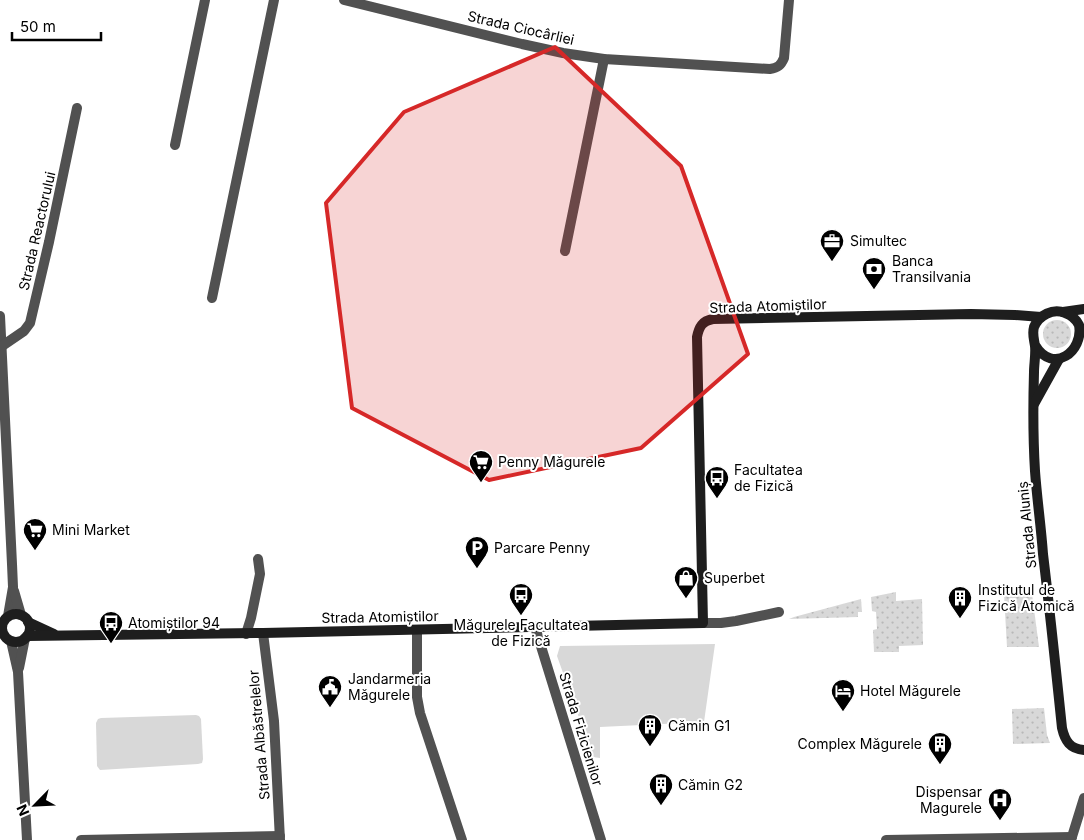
<svg xmlns="http://www.w3.org/2000/svg" width="1084" height="840" font-family="Inter,sans-serif">
<style>
.grass{fill:url(#grass-dots)}
.park{fill:#d8d8d8}
.lines{fill:none;stroke-linecap:round;stroke-linejoin:round}
.street{stroke:#515151;stroke-width:10}
.secondary{stroke:#1e1e1e;stroke-width:10}
.marked{fill:#d62828;fill-opacity:0.2;stroke:#d62828;stroke-width:4;stroke-linejoin:round}
.labels{text-anchor:middle;stroke-width:4;stroke-linejoin:round;paint-order:stroke}
.street-label{font-size:14px;fill:#000;stroke:#fff}
.poi-label{font-size:14px;fill:#000;stroke:#fff;text-anchor:start}
</style>
<defs>
<pattern id="grass-dots" width="8" height="8" patternUnits="userSpaceOnUse" patternTransform="scale(1.25)"><rect width="8" height="8" fill="#d8d8d8"/><path d="M2 2h.1M6 6h.1" fill="none" stroke="#b8b8b8" stroke-width="1.8" stroke-linecap="round"/></pattern>
</defs>
<rect width="100%" height="100%" fill="#fff"/>
<g class="grass">
<circle cx="1057" cy="334" r="14"/>
<polygon points="896,592 896,601 922,599 923,645 899,646 899,652 874,652 873,630 877,629 876,612 872,611 871,597"/>
<polygon points="1004,594 1032,594 1039,647 1007,647"/>
<polygon points="861,599 862,612 858,612 858,617 789,619 794,617"/>
<polygon points="1044,708 1047,735 1050,743 1013,744 1012,709"/>
</g>
<g class="park">
<polygon points="715,644 704,722 600,727 600,758 593,757 557,656 560,646"/>
<polygon points="196,715 199,716 201,719 203,759 202,763 198,764 100,770 97,766 96,723 98,719 101,718"/>
</g>
<g class="lines">
<g class="street">
<path d="M344,0L522,44L563,53L604,59L770,69C778,68 781,65 784,58L789,0"/>
<polyline points="175,145 205,0"/>
<polyline points="565,251 604,59"/>
<polyline points="212,298 274,0"/>
<polyline points="0,316 12,564 13,587 8,616"/>
<polyline points="2,346 24,331 30,323 49,242 77,108"/>
<polyline points="14,591 21,615"/>
<polyline points="703,623 721,623 736,621 779,612"/>
<polyline points="535,627 601,840"/>
<polyline points="417,630 417,697 420,713 462,840"/>
<polyline points="263,633 274,721 280,840"/>
<polyline points="246,634 251,618 260,574 258,559"/>
<polyline points="11,641 18,672 27,840"/>
<polyline points="19,668 25,638"/>
<polyline points="81,840 280,836"/>
<polyline points="886,840 1072,837"/>
<polyline points="1071,840 1084,798"/>
</g>
<g class="secondary">
<polyline points="1063,312 1084,309"/>
<path d="M1035,345C1053,375 1084,351 1079,325C1076,319 1071,315 1065,313C1053,308 1039,315 1034,327C1032,334 1034,339 1035,346C1036,354 1034,364 1034,372C1033,405 1033,438 1035,471C1037,499 1041,526 1043,554C1050,612 1056,670 1062,728C1065,741 1070,749 1084,750"/>
<polyline points="1034,404 1059,359"/>
<circle cx="16" cy="628" r="14"/>
<polyline points="28,622 54,634"/>
<path d="M27,636L263,633L703,623L697,337C699,327 702,321 713,319L971,314L1015,315L1041,317"/>
</g>
</g>
<path class="marked" d="M555,47L681,166L748,354L641,448L489,480L352,408L326,203L404,112Z"/>
<defs>
<g id="office-pin" transform="scale(1.25)"><path d="M0 17L-7.5 6A9.5 9.5 0 1 1 7.5 6Z" fill="#000" stroke="#fff"/><path d="M-6-3h4V-5.5h4V-3h4V5H-6ZM-1-4.5V-3h2v-1.5ZM-6 0V1H6V0Z" fill="#fff"/></g>
<g id="bank-pin" transform="scale(1.25)"><path d="M0 17L-7.5 6A9.5 9.5 0 1 1 7.5 6Z" fill="#000" stroke="#fff"/><path d="M-6-4H6V4H-6ZM0-2.3a2.3 2.3 0 1 0 0 4.6a2.3 2.3 0 1 0 0-4.6Z" fill="#fff"/></g>
<g id="supermarket-pin" transform="scale(1.25)"><path d="M0 17L-7.5 6A9.5 9.5 0 1 1 7.5 6Z" fill="#000" stroke="#fff"/><path d="M-6-5.5h2.5l.6 2H6L4.5 2H-2.5L-4.4-4H-6ZM-1.5 3.2a1.3 1.3 0 1 0 .1 0ZM3 3.2a1.3 1.3 0 1 0 .1 0Z" fill="#fff"/></g>
<g id="bus-pin" transform="scale(1.25)"><path d="M0 17L-7.5 6A9.5 9.5 0 1 1 7.5 6Z" fill="#000" stroke="#fff"/><path d="M-5-6H5V4H4V6H2V4H-2V6H-4V4H-5ZM-3.5-4V0h7V-4ZM-3.5 1.2v1.5H-2V1.2ZM2 1.2v1.5H3.5V1.2Z" fill="#fff"/></g>
<g id="parking-pin" transform="scale(1.25)"><path d="M0 17L-7.5 6A9.5 9.5 0 1 1 7.5 6Z" fill="#000" stroke="#fff"/><path d="M-3.5-5.5H1a3.5 3.5 0 0 1 0 7H-1V5.5H-3.5ZM-1-3.4V-.6H.8a1.4 1.4 0 0 0 0-2.8Z" fill="#fff"/></g>
<g id="shop-pin" transform="scale(1.25)"><path d="M0 17L-7.5 6A9.5 9.5 0 1 1 7.5 6Z" fill="#000" stroke="#fff"/><path d="M-5-2.5h2.3a2.7 3.5 0 0 1 5.4 0H5L5.5 6h-11ZM-1.5-2.5h3a1.5 2.3 0 0 0-3 0Z" fill="#fff"/></g>
<g id="building-pin" transform="scale(1.25)"><path d="M0 17L-7.5 6A9.5 9.5 0 1 1 7.5 6Z" fill="#000" stroke="#fff"/><path d="M-4-6H4V6H1V3H-1V6H-4ZM-2.5-4.3h1.7v1.8h-1.7ZM.8-4.3h1.7v1.8H.8ZM-2.5-1h1.7V.8h-1.7ZM.8-1h1.7V.8H.8Z" fill="#fff"/></g>
<g id="civic-pin" transform="scale(1.25)"><path d="M0 17L-7.5 6A9.5 9.5 0 1 1 7.5 6Z" fill="#000" stroke="#fff"/><path d="M-.6-6.5H3V-4.5H.6V-3L4-1V1h2V6H-6V1h2V-1L-.6-3ZM-1.2 2.5V6h2.4V2.5Z" fill="#fff"/></g>
<g id="hotel-pin" transform="scale(1.25)"><path d="M0 17L-7.5 6A9.5 9.5 0 1 1 7.5 6Z" fill="#000" stroke="#fff"/><path d="M-6-4.5h1.5V1H6V5H4.5V3h-9V5H-6ZM-4 0a1.8 1.8 0 1 1 3.6 0ZM.5 0V-2.5h3Q6-2.5 6 0Z" fill="#fff"/></g>
<g id="hospital-pin" transform="scale(1.25)"><path d="M0 17L-7.5 6A9.5 9.5 0 1 1 7.5 6Z" fill="#000" stroke="#fff"/><path d="M-5-5h3v3.5h4V-5h3V5h-3V1.5h-4V5h-3Z" fill="#fff"/></g>
</defs>
<g fill-rule="evenodd">
<use href="#office-pin" x="832" y="241"/>
<use href="#bank-pin" x="874" y="269"/>
<use href="#supermarket-pin" x="481" y="462"/>
<use href="#bus-pin" x="717" y="478"/>
<use href="#supermarket-pin" x="35" y="530"/>
<use href="#parking-pin" x="477" y="548"/>
<use href="#shop-pin" x="686" y="578"/>
<use href="#bus-pin" x="521" y="595"/>
<use href="#building-pin" x="960" y="598"/>
<use href="#bus-pin" x="111" y="623"/>
<use href="#civic-pin" x="330" y="687"/>
<use href="#hotel-pin" x="843" y="691"/>
<use href="#building-pin" x="650" y="726"/>
<use href="#building-pin" x="940" y="744"/>
<use href="#building-pin" x="661" y="785"/>
<use href="#hospital-pin" x="1000" y="800"/>
</g>
<g class="labels">
<g class="street-label">
<text transform="translate(521 28) rotate(13)" y="5">Strada Ciocârliei</text>
<text transform="translate(37 231) rotate(-77)" y="5">Strada Reactorului</text>
<text transform="translate(768 306) rotate(-2)" y="5">Strada Atomiștilor</text>
<text transform="translate(1027 525) rotate(-96)" y="5">Strada Aluniș</text>
<text transform="translate(380 617) rotate(-1)" y="5">Strada Atomiștilor</text>
<text transform="translate(581 729) rotate(73)" y="5">Strada Fizicienilor</text>
<text transform="translate(259 735) rotate(-95)" y="5">Strada Albăstrelelor</text>
</g>
<g class="poi-label">
<text x="850" y="246">Simultec</text>
<text x="892" y="266">Banca<tspan x="892" dy="16">Transilvania</tspan></text>
<text x="498" y="467">Penny Măgurele</text>
<text x="734" y="475">Facultatea<tspan x="734" dy="16">de Fizică</tspan></text>
<text x="52" y="535">Mini Market</text>
<text x="494" y="553">Parcare Penny</text>
<text x="704" y="583">Superbet</text>
<text x="978" y="595">Institutul de<tspan x="978" dy="16">Fizică Atomică</tspan></text>
<text x="128" y="628">Atomiștilor 94</text>
<text x="521" y="630" text-anchor="middle">Măgurele Facultatea<tspan x="521" dy="16">de Fizică</tspan></text>
<text x="348" y="684">Jandarmeria<tspan x="348" dy="16">Măgurele</tspan></text>
<text x="860" y="696">Hotel Măgurele</text>
<text x="668" y="731">Cămin G1</text>
<text x="922" y="749" text-anchor="end">Complex Măgurele</text>
<text x="678" y="790">Cămin G2</text>
<text x="982" y="797" text-anchor="end">Dispensar<tspan x="982" dy="16">Magurele</tspan></text>
</g>
</g>
<g transform="translate(35 805) rotate(246)" stroke="#ffffff" stroke-width="4" paint-order="stroke">
<path d="M0-4L9 19L0 12L-9 19Z" fill="#000000"/>
<text y="-8" font-size="14" font-weight="bold" text-anchor="middle" fill="#000000">N</text>
</g>
<path d="M12 32v8h89v-8" fill="none" stroke="#000000" stroke-width="2.5"/>
<text x="20" y="32" font-size="15" fill="#000000" stroke="#ffffff" stroke-width="4" paint-order="stroke">50 m</text>
</svg>
